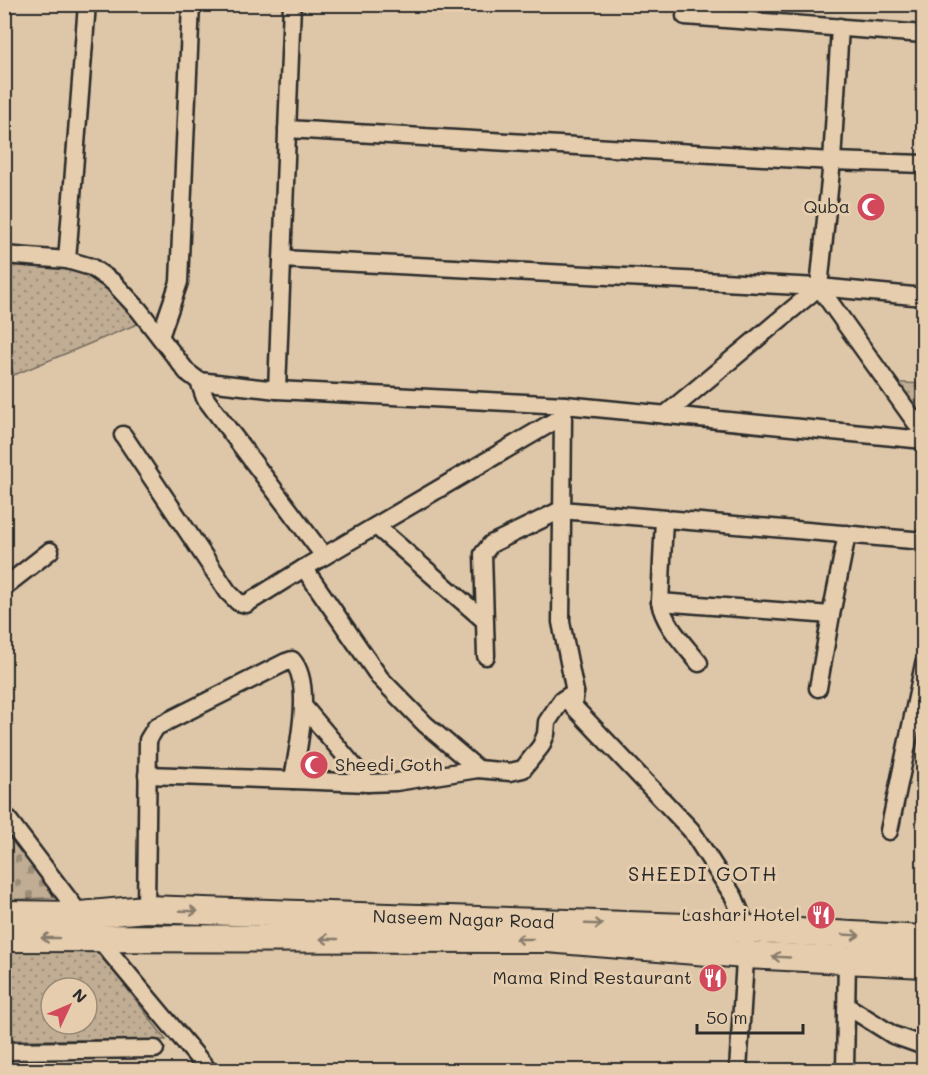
<svg xmlns="http://www.w3.org/2000/svg" width="928" height="1075" font-family="Mali,sans-serif">
<style>
.grass{fill:url(#grass-dots);stroke:#766c5f;stroke-width:1.5;fill-rule:evenodd}
.cemetery{fill:url(#cemetery-stones);stroke:#766c5f;stroke-width:1.5}
.lines{fill:none;stroke-linecap:round;stroke-linejoin:round}
.street-casing{stroke:#2b2b2b;stroke-width:21}
.primary-casing{stroke:#2b2b2b;stroke-width:30}
.street{stroke:#e5cdad;stroke-width:16}
.primary{stroke:#e5cdad;stroke-width:26}
.oneway{stroke:#887c6c}
.labels{text-anchor:middle;stroke-width:6;stroke-linejoin:round;paint-order:stroke}
.poi-label{font-size:18px;fill:#2b2b2b;stroke:#e5cdad;text-anchor:end}
.street-label{font-size:18px;fill:#2b2b2b;stroke:#e5cdad}
.neighbourhood-label{font-size:20px;letter-spacing:1.5px;fill:#2b2b2b;stroke:#e5cdad}
</style>
<defs>
<pattern id="grass-dots" width="8" height="8" patternUnits="userSpaceOnUse" patternTransform="scale(1.5)"><rect width="8" height="8" fill="#c0ad93"/><path d="M2 2h.1M6 6h.1" fill="none" stroke="#9c8d78" stroke-width="1.8" stroke-linecap="round"/></pattern>
<pattern id="cemetery-stones" width="16" height="16" patternUnits="userSpaceOnUse" patternTransform="scale(1.5)"><rect width="16" height="16" fill="#c0ad93"/><path d="M2 7V4a2 2 0 0 1 4 0v3zM10 15v-3a2 2 0 0 1 4 0v3z" fill="#9c8d78"/></pattern>
</defs>
<rect width="100%" height="100%" fill="#dec7a8"/>
<filter id="ink" filterUnits="userSpaceOnUse"><feTurbulence type="fractalNoise" baseFrequency=".0167" numOctaves="2"/><feDisplacementMap in="SourceGraphic" scale="12" xChannelSelector="R" yChannelSelector="G"/><feConvolveMatrix kernelMatrix="1 2 1 2 8 2 1 2 1" color-interpolation-filters="sRGB"/></filter>
<g filter="url(#ink)">
<g class="grass">
<polygon points="5,255 91,267 147,320 14,375 5,351"/>
<polygon points="887,382 923,384 923,434"/>
<path d="M5,950L99,951L166,1040H5ZM51,988H87V1024H51Z"/>
</g>
<polygon class="cemetery" points="5,814 67,897 5,900"/>
<g class="lines">
<g class="street-casing">
<g id="street">
<polyline points="685,16 924,34"/>
<polyline points="840,27 832,161 819,287 924,434"/>
<polyline points="287,129 832,161 924,164"/>
<polyline points="4,255 67,260 91,267 113,282 139,310 187,372 199,381 277,390 565,405 563,416 561,622 575,692 573,706 691,830 734,897 747,929 738,1070"/>
<polyline points="282,259 819,287 924,297"/>
<polyline points="67,260 87,4"/>
<polyline points="160,337 179,282 191,4"/>
<polyline points="199,381 205,398 324,556"/>
<polyline points="277,390 292,4"/>
<polyline points="565,405 924,440"/>
<polyline points="665,415 819,287"/>
<polyline points="123,435 228,592 238,602 246,604 304,568 563,416"/>
<path d="M664,519L660,602C664,625 685,645 699,663"/>
<polyline points="376,526 484,620"/>
<polyline points="304,568 380,678 425,724 478,769 510,772 523,769 541,746 546,734 547,722 557,707 562,700 575,692"/>
<polyline points="4,587 50,551"/>
<polyline points="660,602 831,615 818,688"/>
<polyline points="831,615 847,534"/>
<polyline points="486,656 483,554 491,544 561,510 924,541"/>
<polyline points="304,707 368,783"/>
<polyline points="147,775 293,780"/>
<polyline points="4,814 98,938 208,1070"/>
<polyline points="889,831 924,664"/>
<path d="M146,909L148,740L156,727L286,662L292,660C314,684 297,750 293,780L368,783L396,782L478,769"/>
<polyline points="847,1006 893,1035 924,1046"/>
<polyline points="4,1051 155,1049"/>
<polyline points="845,1070 847,960"/>
</g>
</g>
<g class="primary-casing">
<g id="primary">
<path id="s1" d="M4,914L80,915L146,909L747,929L924,939"/>
<polyline points="4,938 547,939 745,955 924,964"/>
</g>
</g>
<use href="#street" class="street"/>
<use href="#primary" class="primary"/>
</g>
<defs><path id="oneway-shaft" d="M-6 0H5M1.5-3L5.5 0L1.5 3" fill="none" stroke-width="1.6" stroke-linecap="round" stroke-linejoin="round" transform="scale(1.5)"/></defs>
<g class="oneway">
<use href="#oneway-shaft" transform="translate(189 911) rotate(2)"/>
<use href="#oneway-shaft" transform="translate(594 924) rotate(2)"/>
<use href="#oneway-shaft" transform="translate(851 935) rotate(3)"/>
<use href="#oneway-shaft" transform="translate(50 938) rotate(-180)"/>
<use href="#oneway-shaft" transform="translate(329 939) rotate(-180)"/>
<use href="#oneway-shaft" transform="translate(524 939) rotate(-180)"/>
<use href="#oneway-shaft" transform="translate(781 957) rotate(-177)"/>
</g>
</g>
<defs>
<g id="mosque-disc" transform="scale(1.5)"><circle r="9.5" fill="#d1495b" stroke="#e5cdad"/><path d="M3.5-4.9A6 6 0 1 0 3.5 4.9A5 5 0 1 1 3.5-4.9Z" fill="#fff"/></g>
<g id="restaurant-disc" transform="scale(1.5)"><circle r="9.5" fill="#d1495b" stroke="#e5cdad"/><path d="M-5-6h1v4h1v-4h1v4h1v-4h1v5L-1.5 .5V6h-2V.5L-5-1ZM5-6V6H3V1.5H1.5Q1.5-4 5-6Z" fill="#fff"/></g>
</defs>
<g fill-rule="evenodd">
<use href="#mosque-disc" x="871" y="207"/>
<use href="#mosque-disc" x="314" y="765"/>
<use href="#restaurant-disc" x="821" y="915"/>
<use href="#restaurant-disc" x="713" y="978"/>
</g>
<g class="labels">
<g class="poi-label">
<text x="850" y="213">Quba</text>
<text x="335" y="771" text-anchor="start">Sheedi Goth</text>
<text x="800" y="921">Lashari Hotel</text>
<text x="692" y="984">Mama Rind Restaurant</text>
</g>
<g class="street-label">
<text dy="6" stroke="none"><textPath href="#s1" startOffset="460">Naseem Nagar Road</textPath></text>
</g>
<g class="neighbourhood-label">
<text x="703" y="881">SHEEDI GOTH</text>
</g>
</g>
<rect width="928" height="1075" fill="none" stroke="#e5cdad" stroke-width="24"/>
<rect x="12" y="12" width="904" height="1051" fill="none" stroke="#2b2b2b" stroke-width="2" filter="url(#ink)"/>
<g transform="translate(69 1006) rotate(46)"><circle r="28" fill="#e5cdad" stroke="#9b8c79" stroke-width="1.5"/>
<path d="M0-4.5L10 22L0 15L-10 22Z" fill="#d1495b"/>
<text y="-9" font-size="16" font-weight="bold" text-anchor="middle" fill="#2b2b2b">N</text>
</g>
<path d="M697 1024v9h106v-9" fill="none" stroke="#2b2b2b" stroke-width="3"/>
<text x="706" y="1024" font-size="18" fill="#2b2b2b" stroke="#e5cdad" stroke-width="4.5" paint-order="stroke">50 m</text>
</svg>
